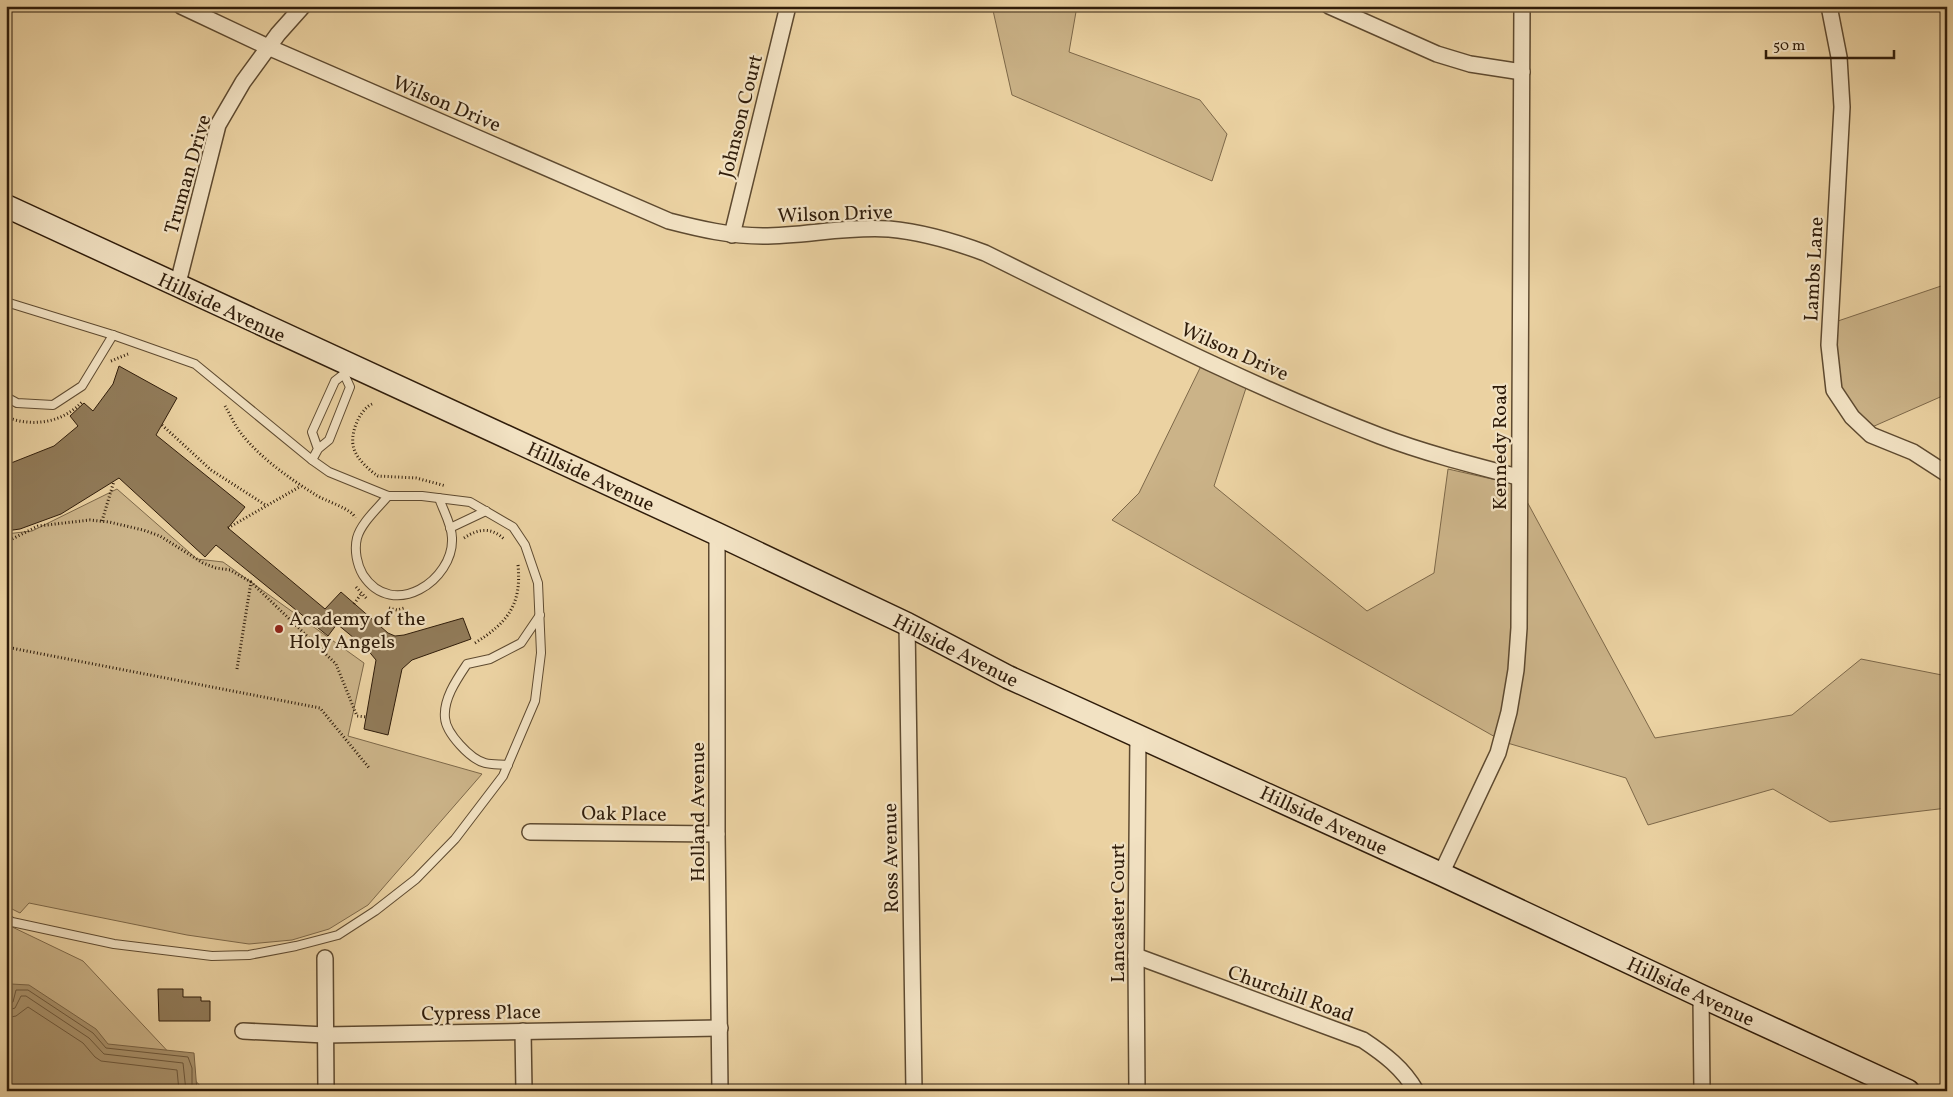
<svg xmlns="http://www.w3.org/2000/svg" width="1953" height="1097" font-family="Vollkorn,serif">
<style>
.green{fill:#cbb388;stroke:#7d6849}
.water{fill:#ab946e;stroke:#796446}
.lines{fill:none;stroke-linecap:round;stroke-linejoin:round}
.shore{stroke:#6d583c;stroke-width:1}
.building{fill:#917b59;stroke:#2f1c0a}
.lane-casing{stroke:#5e4a30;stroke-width:10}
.street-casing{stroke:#5e4a30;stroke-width:18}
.secondary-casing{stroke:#2f1c0a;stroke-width:25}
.path{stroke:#2f1c0a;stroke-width:3;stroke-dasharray:1 2.5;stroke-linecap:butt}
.lane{stroke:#f2e2c3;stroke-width:8}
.street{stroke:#f2e2c3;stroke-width:15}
.secondary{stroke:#f2e2c3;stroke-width:22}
.poi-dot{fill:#8f2418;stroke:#f2e2c3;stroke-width:2}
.labels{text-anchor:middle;stroke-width:4.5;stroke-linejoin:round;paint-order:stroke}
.street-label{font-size:20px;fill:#2f1c0a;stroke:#f2e2c3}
.poi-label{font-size:20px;fill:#2f1c0a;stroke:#f2e2c3;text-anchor:start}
</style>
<rect width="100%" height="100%" fill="#ebd2a2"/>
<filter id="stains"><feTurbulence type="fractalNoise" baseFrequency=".004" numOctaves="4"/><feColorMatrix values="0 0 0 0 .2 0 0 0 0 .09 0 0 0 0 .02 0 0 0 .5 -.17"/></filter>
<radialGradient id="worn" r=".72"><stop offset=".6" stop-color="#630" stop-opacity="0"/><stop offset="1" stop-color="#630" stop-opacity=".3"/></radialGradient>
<g class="green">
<polygon points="992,6 1077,6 1069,52 1200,100 1227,134 1212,181 1012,95"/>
<polygon points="1947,284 1947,394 1863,431 1831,386 1835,322"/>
<polygon points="1201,366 1246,388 1214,486 1367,611 1434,573 1448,469 1518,485 1655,738 1792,715 1861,659 1947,676 1947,808 1830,822 1773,789 1648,825 1626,778 1504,742 1112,520 1139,493"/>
<polygon points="117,489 197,559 223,562 364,663 348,736 482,774 368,905 329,929 292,940 249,944 187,935 29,903 20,913 6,906 6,534 32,531"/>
<polygon points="6,924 83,961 205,1091 6,1091"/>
</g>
<polygon class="water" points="11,984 29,985 96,1029 108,1044 194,1053 197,1091 6,1091 6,1013"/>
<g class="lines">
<g class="shore">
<polyline points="6,1004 13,1002 16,990 28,990 93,1033 106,1048 188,1057 192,1068 192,1091"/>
<polyline points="6,1011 15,1008 21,996 26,996 89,1038 104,1054 183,1063 186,1091"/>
<polyline points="6,1018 16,1016 28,1007 83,1043 95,1057 101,1061 177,1070 179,1091"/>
</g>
</g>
<g class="building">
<polygon points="119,366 177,398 156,435 245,507 228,528 325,609 341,592 388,633 395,636 404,635 463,618 471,639 412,660 402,669 388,735 364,729 376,660 366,648 337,624 328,636 216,545 205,557 119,478 61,514 20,529 6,531 6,465 54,446 78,426 70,416 84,403 93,411 113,384"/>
<polygon points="158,989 183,989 183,997 201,997 201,1001 210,1001 210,1021 159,1021"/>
</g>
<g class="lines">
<g class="lane-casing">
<g id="lane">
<polyline points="6,302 113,335 195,364 312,460"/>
<polyline points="6,397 17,403 53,405 82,386 113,335"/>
<path d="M388,496C378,508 361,523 357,538C354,550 357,565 363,575C393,621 454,580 452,538C452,525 443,510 439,498"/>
<polyline points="450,528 486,511"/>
<path d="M508,765C501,764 492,765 485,763C470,759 446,733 445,718C443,699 457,679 467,664L490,659L521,643L540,615"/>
<polyline points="6,918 12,922 114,944 212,956 249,955 296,946 338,935 375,911 416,879 455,839 503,776 535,701 541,653 538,583 525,545 513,527 470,502 422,496 388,496 329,472 312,460 318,449 329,440 350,387 344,374 335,381 312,432 318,449"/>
</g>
</g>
<g class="street-casing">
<g id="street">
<path d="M181,6L268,47L669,221C700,229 730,236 763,236C805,236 846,226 889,229C922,232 953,241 985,253C1115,317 1245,384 1380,436C1425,453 1472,465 1518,477"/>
<polyline points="1329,6 1437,54 1470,64 1522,72"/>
<polyline points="1829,6 1839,57 1842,107 1829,345 1834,390 1852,417 1871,435 1913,452 1947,474"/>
<polyline points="732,235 788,6"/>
<polyline points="177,287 218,125 243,82 278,34 303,6"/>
<polyline points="717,534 717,834 720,1091"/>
<polyline points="907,624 914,1091"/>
<polyline points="530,832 717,834"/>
<polyline points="1441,874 1498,753 1509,712 1516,670 1519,628 1522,6"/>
<path d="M1136,956L1363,1040C1384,1054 1403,1068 1416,1091"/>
<polyline points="325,958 326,1091"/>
<polyline points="1701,996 1702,1091"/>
<polyline points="243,1031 325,1035 720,1028"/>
<polyline points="523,1031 524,1091"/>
<polyline points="1137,1091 1136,956 1138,736"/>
</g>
</g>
<g class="secondary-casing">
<polyline id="secondary" points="6,206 717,534 907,624 1008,677 1441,874 1701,996 1908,1091"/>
</g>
<g class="path">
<polyline points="111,361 128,354"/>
<path d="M372,404C359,410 349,435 354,449C357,459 370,471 378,476L416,478L446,486"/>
<path d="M225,406C230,414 234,424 240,432C259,457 290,479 316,495C325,501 353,509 355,518"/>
<path d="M6,417C34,428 64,422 83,401"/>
<polyline points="162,425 211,470 267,506"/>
<polyline points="102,521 114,481"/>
<polyline points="228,528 301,486"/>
<path d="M464,538C479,528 492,527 505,540"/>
<polyline points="6,542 38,526 90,520 109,522 143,530 160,536 203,563 216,568 230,570 251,582"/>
<polyline points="356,587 367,599"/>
<polyline points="354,604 361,594"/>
<polyline points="389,608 397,610 404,608"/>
<path d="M475,643C507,623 522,605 518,565"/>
<polyline points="6,647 320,708 370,769"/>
<polyline points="237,669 251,582 336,664 357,716 367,717"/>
</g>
<use href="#lane" class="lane"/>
<use href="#street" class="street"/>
<use href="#secondary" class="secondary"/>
</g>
<circle class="poi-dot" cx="279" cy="629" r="5"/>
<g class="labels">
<g class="street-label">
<text transform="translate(447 103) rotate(23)" y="7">Wilson Drive</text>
<text transform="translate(740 116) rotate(-76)" y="7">Johnson Court</text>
<text transform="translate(187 174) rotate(-74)" y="7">Truman Drive</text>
<text transform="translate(835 213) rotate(-2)" y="7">Wilson Drive</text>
<text transform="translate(1813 269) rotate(-87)" y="7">Lambs Lane</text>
<text transform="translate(222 307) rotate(25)" y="7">Hillside Avenue</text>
<text transform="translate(1235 351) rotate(24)" y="7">Wilson Drive</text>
<text transform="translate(1499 447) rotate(-90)" y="7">Kennedy Road</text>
<text transform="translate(591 476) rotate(25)" y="7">Hillside Avenue</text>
<text transform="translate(956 650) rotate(27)" y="7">Hillside Avenue</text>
<text transform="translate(697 812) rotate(-90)" y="7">Holland Avenue</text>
<text transform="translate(624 813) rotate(1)" y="7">Oak Place</text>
<text transform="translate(1324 820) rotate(25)" y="7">Hillside Avenue</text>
<text transform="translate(890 858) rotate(-91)" y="7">Ross Avenue</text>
<text transform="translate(1117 913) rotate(-90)" y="7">Lancaster Court</text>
<text transform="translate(1691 991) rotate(25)" y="7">Hillside Avenue</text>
<text transform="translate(1291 993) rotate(20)" y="7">Churchill Road</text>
<text transform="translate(481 1012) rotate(-1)" y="7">Cypress Place</text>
</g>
<g class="poi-label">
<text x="289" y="625">Academy of the<tspan x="289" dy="23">Holy Angels</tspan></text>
</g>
</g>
<rect width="1953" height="1097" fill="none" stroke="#ebd2a2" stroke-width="25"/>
<rect x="8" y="8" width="1938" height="1082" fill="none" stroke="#2f1c0a" stroke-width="2.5"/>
<rect x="12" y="12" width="1928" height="1072" fill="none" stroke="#2f1c0a"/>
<path d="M1766 50v8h128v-8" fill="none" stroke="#2f1c0a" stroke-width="2.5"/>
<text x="1773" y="50" font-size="15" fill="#2f1c0a" stroke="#f2e2c3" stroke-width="4" paint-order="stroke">50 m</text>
<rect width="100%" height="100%" filter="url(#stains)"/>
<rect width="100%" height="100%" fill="url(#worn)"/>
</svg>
